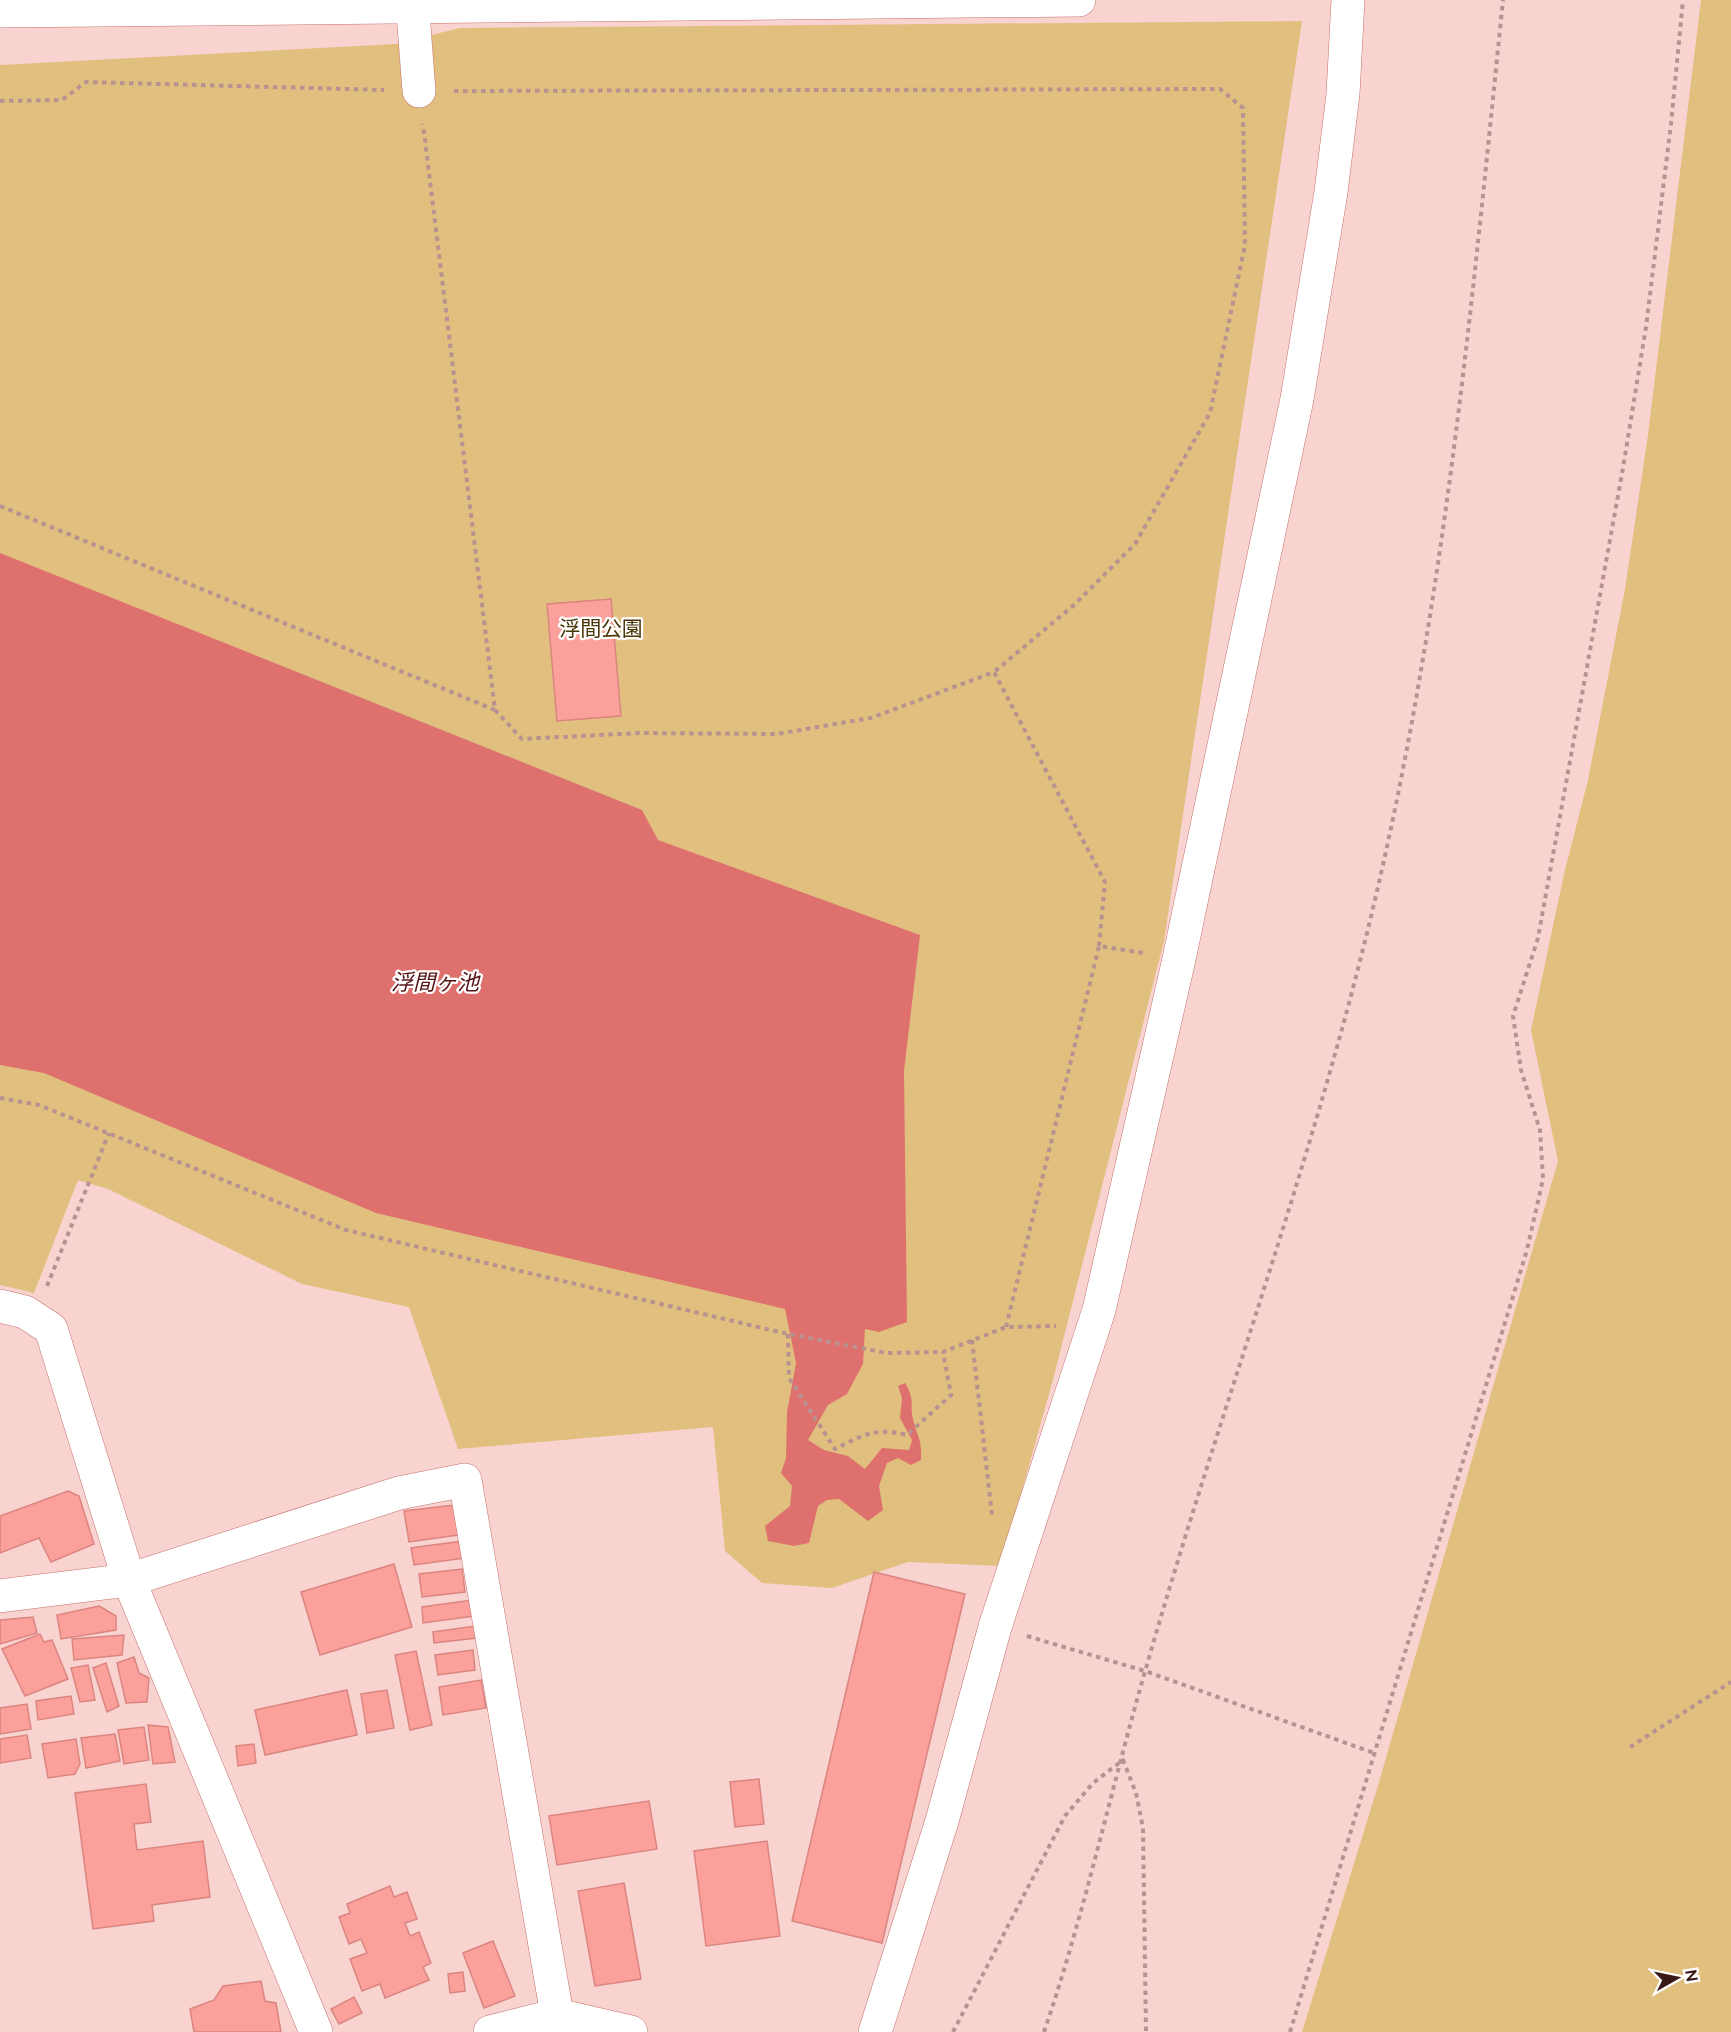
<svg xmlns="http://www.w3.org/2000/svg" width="1731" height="2032" font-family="Raleway,'Noto Sans JP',sans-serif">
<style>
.green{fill:#e1bf7f}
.water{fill:#de716e}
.building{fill:#fba09b;stroke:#db8581;stroke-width:1.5}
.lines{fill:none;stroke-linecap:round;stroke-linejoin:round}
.minor-casing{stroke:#c4706c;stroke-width:34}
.tertiary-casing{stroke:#c4706c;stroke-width:34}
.path{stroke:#b79290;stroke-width:4;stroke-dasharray:4.5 4.5;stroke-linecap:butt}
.minor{stroke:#fff;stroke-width:33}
.tertiary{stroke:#fff;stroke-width:33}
.labels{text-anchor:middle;stroke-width:4.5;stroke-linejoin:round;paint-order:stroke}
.park-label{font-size:21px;fill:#4c3709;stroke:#fff}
.water-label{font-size:22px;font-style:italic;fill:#561215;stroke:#fff}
</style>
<rect width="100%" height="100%" fill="#f9d3d0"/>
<g class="green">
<polygon points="1701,0 1731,0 1731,2032 1302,2032 1377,1789 1558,1161 1531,1030 1564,874 1588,780 1625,589 1648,435"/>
<polygon points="1302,21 1164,941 1054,1376 1001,1566 908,1562 832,1588 762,1583 725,1551 713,1427 458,1449 409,1307 302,1284 108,1189 78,1180 34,1293 0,1285 0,65 395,44 460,28"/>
</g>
<path class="water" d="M0,553L642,810L658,840L920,935L904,1071L907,1322L879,1332L865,1329L863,1364L847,1394L828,1405L808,1440L824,1450L848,1456L865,1469L882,1448L909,1450L912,1440L900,1418L902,1398L898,1386L905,1383C916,1402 909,1401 913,1419C917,1437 922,1438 921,1460L911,1465L898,1458L887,1463L879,1486L883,1510L868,1521L839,1499L827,1500L818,1506L809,1543L794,1546L768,1541L765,1526L790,1506L792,1486L781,1473L786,1458L787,1412L796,1363L785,1309L376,1213L44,1073L0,1065Z"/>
<g class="building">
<polygon points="611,599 621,716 557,721 547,604"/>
<polygon points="68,1491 79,1496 94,1544 51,1562 39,1538 0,1553 0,1516"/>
<polygon points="454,1505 458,1535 409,1542 404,1511"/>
<polygon points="462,1541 464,1558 414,1565 411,1548"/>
<polygon points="394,1564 412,1627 320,1655 301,1592"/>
<polygon points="462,1569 465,1592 422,1597 419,1574"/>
<polygon points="874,1572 965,1594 882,1943 792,1921"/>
<polygon points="472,1600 474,1616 423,1623 422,1607"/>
<polygon points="99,1606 116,1616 116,1630 61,1639 57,1615"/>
<polygon points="33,1617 37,1633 0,1644 0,1620"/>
<polygon points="475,1626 477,1638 434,1643 433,1632"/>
<polygon points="40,1634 44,1642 52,1640 68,1679 25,1696 2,1649"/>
<polygon points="124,1635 122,1655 74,1660 72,1639"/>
<polygon points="473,1650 475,1670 438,1675 435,1655"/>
<polygon points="416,1651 432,1725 410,1730 395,1655"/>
<polygon points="134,1657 139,1673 149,1678 147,1702 126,1703 117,1663"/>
<polygon points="106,1663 119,1706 107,1712 93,1668"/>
<polygon points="88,1665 95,1700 80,1702 71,1668"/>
<polygon points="481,1680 486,1708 443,1715 439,1687"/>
<polygon points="347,1690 357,1735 265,1755 255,1710"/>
<polygon points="387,1690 394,1728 367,1733 361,1694"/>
<polygon points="71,1696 74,1714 38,1720 36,1701"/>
<polygon points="27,1704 31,1729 0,1734 0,1708"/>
<polygon points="148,1725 168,1727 175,1762 153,1764"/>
<polygon points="144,1727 149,1760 124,1764 118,1730"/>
<polygon points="115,1734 120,1761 86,1768 81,1738"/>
<polygon points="27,1735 31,1758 0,1763 0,1739"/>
<polygon points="76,1739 80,1764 75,1774 48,1778 42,1744"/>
<polygon points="254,1744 256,1763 238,1766 236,1746"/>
<polygon points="759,1779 764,1824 735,1827 730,1782"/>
<polygon points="146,1784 151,1822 134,1824 137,1850 203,1841 210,1897 152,1905 154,1921 93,1929 75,1793"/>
<polygon points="649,1801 657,1849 557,1865 549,1816"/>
<polygon points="767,1841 780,1936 706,1946 694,1851"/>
<polygon points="624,1883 641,1979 595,1986 578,1891"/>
<polygon points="390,1886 394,1897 407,1892 417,1919 405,1923 410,1936 419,1932 431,1963 423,1967 429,1980 385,1998 380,1984 362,1991 350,1959 367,1953 361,1939 349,1944 339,1917 350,1913 347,1904"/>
<polygon points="493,1941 515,1996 484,2008 463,1953"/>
<polygon points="463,1972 465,1991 450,1993 448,1974"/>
<polygon points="261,1981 265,2001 276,2003 281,2032 194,2032 190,2009 214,2000 223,1986"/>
<polygon points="354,1997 362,2013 339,2024 331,2009"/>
</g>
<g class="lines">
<g class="minor-casing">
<g id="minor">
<polyline points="0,11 1079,0"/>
<polyline points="0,1306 25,1312 51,1329 129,1580 316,2032"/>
<polyline points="0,1596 129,1580 399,1493 465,1480 557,2015"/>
<polyline points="490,2032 557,2015 631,2032"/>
<polyline points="875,2032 942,1821 995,1627 1099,1310 1179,959 1297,399 1331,192 1343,94 1348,0"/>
</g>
</g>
<g class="tertiary-casing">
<polyline id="tertiary" points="412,0 419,91"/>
</g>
<g class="path">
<polyline points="454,91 1220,89 1243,108 1245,245 1210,413 1135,544 1074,605 994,672"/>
<polyline points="0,101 62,100 86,82 384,90"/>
<polyline points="0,506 495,710 423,124"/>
<polyline points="495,710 522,739 639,733 777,734 871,718 994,672 1105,882 1099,946"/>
<polyline points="0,1098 39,1105 346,1230 788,1334 887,1353 943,1352 1006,1327 1056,1326"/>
<polyline points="47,1286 109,1133"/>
<polyline points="1006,1327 1099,946 1144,953"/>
<path d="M788,1334L789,1378L835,1449C863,1435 875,1427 907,1435L951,1395L943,1352"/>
<polyline points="972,1340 992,1515"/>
<polyline points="1027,1636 1145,1671 1374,1753"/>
<polyline points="1630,1747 1731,1682"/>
<polyline points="953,2032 1065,1816 1093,1783 1123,1760 1136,1793 1143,1828 1146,2032"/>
<path d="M1044,2032C1085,1912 1111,1789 1146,1668C1219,1413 1313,1162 1374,904C1444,607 1472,303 1503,0"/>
<polyline points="1290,2032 1527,1250 1543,1179 1540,1130 1521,1070 1513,1016 1538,938 1623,468 1646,327 1671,124 1683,0"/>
</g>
<use href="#minor" class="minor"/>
<use href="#tertiary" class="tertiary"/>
</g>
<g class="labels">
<g class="park-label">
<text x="601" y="636">浮間公園</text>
</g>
<g class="water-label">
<text x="435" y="990">浮間ヶ池</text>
</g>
</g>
<g transform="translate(1677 1978) rotate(81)" stroke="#ffffff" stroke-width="4.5" paint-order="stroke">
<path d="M0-4.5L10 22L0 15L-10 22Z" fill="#391817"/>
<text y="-9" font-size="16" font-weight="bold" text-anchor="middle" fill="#391817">N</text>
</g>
</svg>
